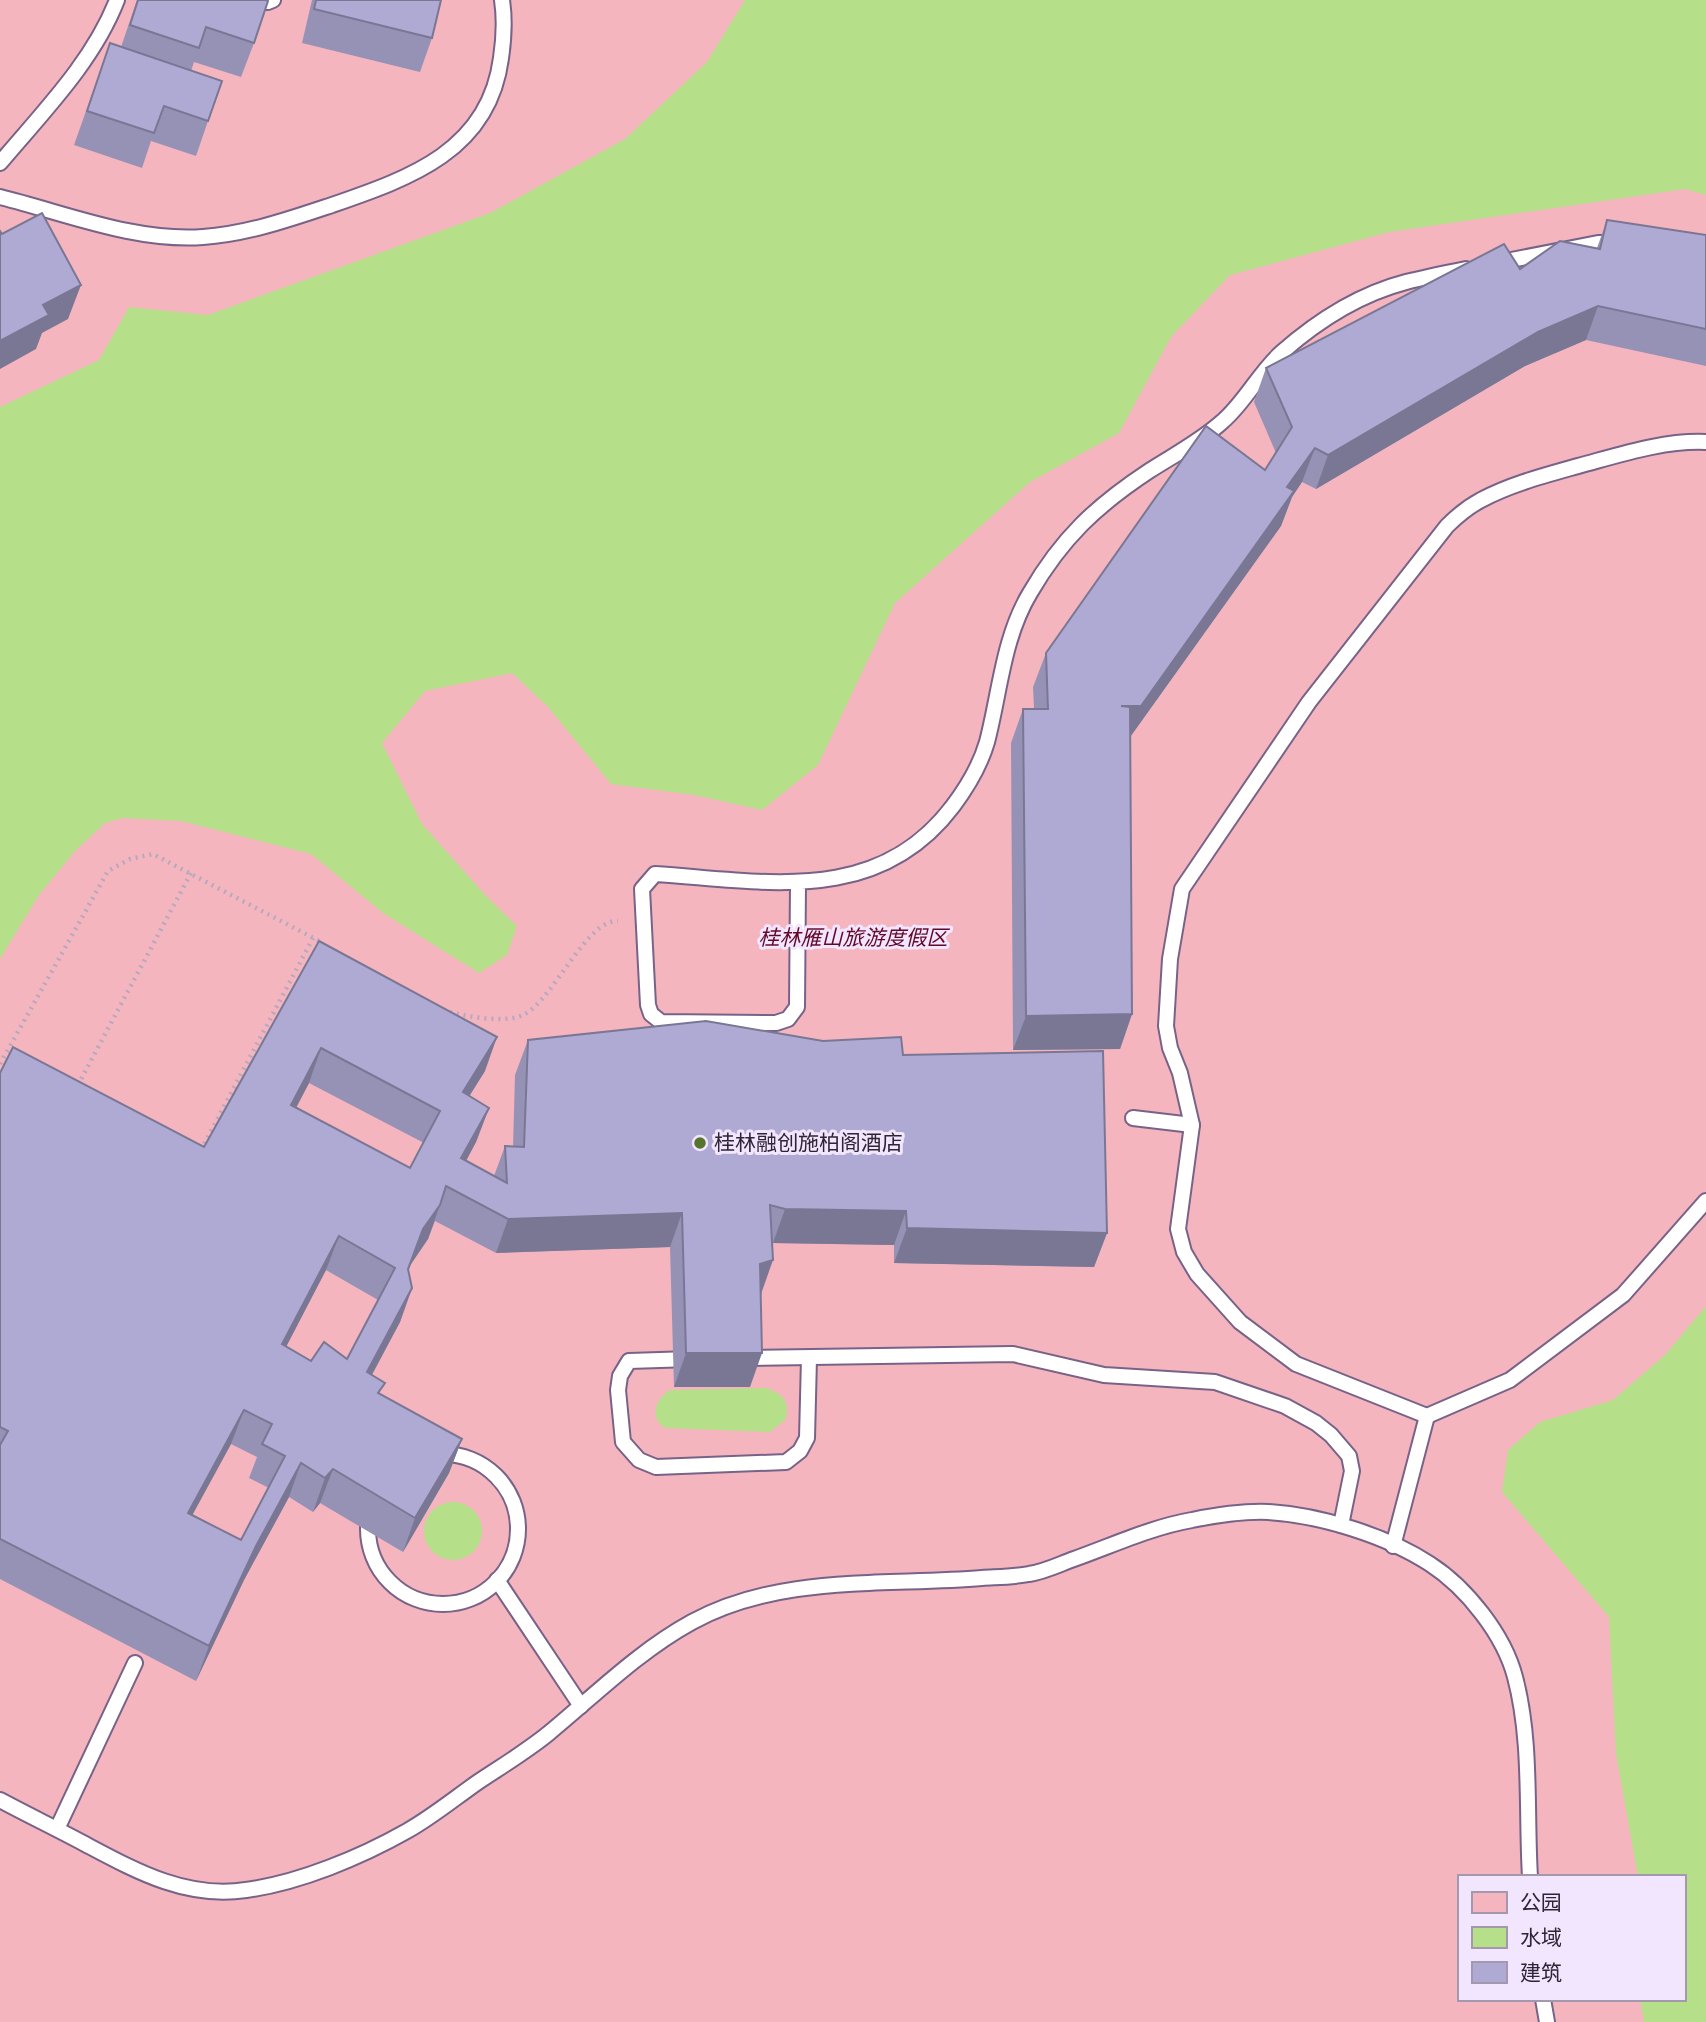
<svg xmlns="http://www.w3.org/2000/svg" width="1706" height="2022" font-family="'IBM Plex Serif','Noto Sans SC',serif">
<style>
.green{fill:#f5b5be;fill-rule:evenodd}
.water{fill:#b6df89}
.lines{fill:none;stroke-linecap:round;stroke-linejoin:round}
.service-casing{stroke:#776388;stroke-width:18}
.path{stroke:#b5a9bf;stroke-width:4.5;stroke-dasharray:2 5;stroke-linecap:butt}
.service{stroke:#fff;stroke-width:14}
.wall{fill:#9692b6;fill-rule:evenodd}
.shaded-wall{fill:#7a7794}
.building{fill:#aeaad4;stroke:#7a7794;stroke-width:2;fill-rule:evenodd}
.poi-dot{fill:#55752c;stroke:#f2e5fe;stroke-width:2.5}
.labels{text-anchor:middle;stroke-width:6;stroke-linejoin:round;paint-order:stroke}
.park-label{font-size:21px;font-style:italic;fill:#630826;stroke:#f2e5fe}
.poi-label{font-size:21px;fill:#2d2534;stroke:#f2e5fe;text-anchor:start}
</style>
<rect width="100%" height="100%" fill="#f2e5fe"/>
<path class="green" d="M0,0H1706V2022H0ZM1459,1877H1683V1999H1459Z"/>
<g class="water">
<polygon points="745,0 1706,0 1706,195 1685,189 1389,232 1230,275 1171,337 1119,433 1030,482 895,603 818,765 762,810 694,795 611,784 548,707 512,673 425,691 382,743 422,824 486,896 517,926 507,955 479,973 383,913 311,854 181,821 123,818 105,823 75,851 39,895 0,959 0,407 99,360 129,307 208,315 490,213 625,139 707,62"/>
<polygon points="1706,1306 1706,2022 1644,2022 1640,1999 1683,1999 1683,1877 1638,1877 1616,1754 1609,1617 1502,1492 1508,1450 1540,1422 1613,1400 1665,1355"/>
<path d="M766,1388C783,1393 791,1403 785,1420L770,1432L665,1428C649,1418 655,1399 670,1390Z"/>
<circle cx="453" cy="1531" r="29"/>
</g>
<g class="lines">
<g class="service-casing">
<g id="service">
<polyline points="247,0 268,2 273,0"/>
<path d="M0,163C42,113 93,62 117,0"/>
<path d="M0,197C65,213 135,242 203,237C247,234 290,219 332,205C410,178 489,151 501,58C504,38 505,20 502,0"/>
<polyline points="1496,263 1598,243 1617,243"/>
<path d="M1706,442C1664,440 1619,455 1578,466C1546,475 1511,484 1481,500C1468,507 1457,516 1447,526L1309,702L1182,889L1170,959L1166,1026L1170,1048L1180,1073L1192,1125L1178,1229L1184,1252L1197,1274L1240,1322L1296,1364L1427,1416L1510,1380L1623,1295L1706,1201"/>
<path d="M798,884L797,1007L788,1019L776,1023L661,1022L651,1014L648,1005L642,889L655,874C764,881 877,907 953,806C968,786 980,766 987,742C1000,692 1003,638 1030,593C1062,538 1096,506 1149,471C1174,455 1201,441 1223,421C1245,402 1259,373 1281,353C1316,322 1360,294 1406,282C1426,277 1446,273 1466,269"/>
<polyline points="1133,1118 1192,1125"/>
<polyline points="743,1358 1013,1354 1104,1375 1215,1382 1285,1406 1316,1423 1331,1435 1349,1456 1352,1471 1341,1525"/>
<polyline points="691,1359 629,1361 620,1376 618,1390 623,1442 639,1460 656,1467 786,1462 800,1451 807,1438 809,1358"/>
<circle cx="443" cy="1529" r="75"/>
<polyline points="1393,1546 1427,1416"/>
<polyline points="497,1580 581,1706"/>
<path d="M0,1800C28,1815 57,1829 85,1844C136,1871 186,1899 246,1890C299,1883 361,1857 407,1831C432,1817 455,1798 478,1782C502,1766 527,1751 549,1733C595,1695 639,1651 692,1622C780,1574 885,1586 982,1578C997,1577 1014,1577 1029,1574C1044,1572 1060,1564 1074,1559C1113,1545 1152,1527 1192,1520C1217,1515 1243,1511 1268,1512C1320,1515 1387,1536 1430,1564C1467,1588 1504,1635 1515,1677C1532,1741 1526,1811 1530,1877"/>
<polyline points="57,1829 135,1663"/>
<polyline points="1543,1999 1547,2022"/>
</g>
</g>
<g class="path">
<path d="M450,1012C469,1017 507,1024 525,1014C554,998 587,919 618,921"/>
<polyline points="0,1064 108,871 130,859 153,854 323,943"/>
<polyline points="78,1085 191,873"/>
<polyline points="201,1150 313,938"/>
</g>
<use href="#service" class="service"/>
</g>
<g class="wall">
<polygon points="137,0 266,0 254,43 241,77 194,62 191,71 208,121 196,156 151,141 142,168 74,145 110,43 121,47"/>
<polygon points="312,0 441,0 432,38 420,72 302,43"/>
<polygon points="1607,220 1706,235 1706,366 1586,340 1525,366 1316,489 1302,482 1292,497 1281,526 1130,737 1132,1014 1120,1049 1013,1050 1011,743 1023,709 1034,709 1033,687 1046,653 1265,470 1276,453 1254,402 1266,368 1520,269 1597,248"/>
<path d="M319,941L485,1071L469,1096L489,1108L476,1142L466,1161L494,1176L505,1146L513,1147L515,1075L528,1040L903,1055L1107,1233L1094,1267L894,1263V1245L772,1243L761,1294L750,1387H674L670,1247L496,1253L435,1221L428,1239L411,1264L408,1271L412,1288L400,1322L372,1375L381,1395L462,1439L449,1473L403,1552L320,1503L313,1512L289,1497L244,1580L196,1681L0,1579V1073L204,1147ZM309,1083L424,1143L410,1168L296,1108ZM326,1270L378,1300L347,1359L311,1361L286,1346ZM231,1444L257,1457L249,1478L269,1488L241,1540L192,1515Z"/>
</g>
<g class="shaded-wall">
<polygon points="81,285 68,319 42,333 36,349 0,369 0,341 43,305"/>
<polygon points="1598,306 1586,340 1525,366 1316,489 1328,455 1538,332"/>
<polygon points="1315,448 1302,482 1292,497 1281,526 1128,740 1121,706"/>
<polygon points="1132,1014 1120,1049 1013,1050 1026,1016"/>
<polygon points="497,1037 485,1071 450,1127 463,1092"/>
<polygon points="321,1048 309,1083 279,1140 291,1105"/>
<polygon points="489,1108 476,1142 451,1189 461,1158"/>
<polygon points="440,1205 428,1239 411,1264 395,1303 423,1229"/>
<polygon points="785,1209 906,1211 894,1245 773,1243"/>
<polygon points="682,1213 670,1247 496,1253 508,1219"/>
<polygon points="907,1228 1107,1233 1094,1267 894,1263"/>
<polygon points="339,1236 326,1270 270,1378 282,1344"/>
<polygon points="773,1260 761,1294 760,1264"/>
<polygon points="412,1288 400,1322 355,1406 367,1372"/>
<polygon points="686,1353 762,1353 750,1387 674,1387"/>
<polygon points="244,1410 231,1444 175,1547 188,1513"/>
<polygon points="462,1439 449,1473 403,1552 415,1518"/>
<polygon points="301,1463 289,1497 244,1580 196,1681 209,1646 256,1546"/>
<polygon points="333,1469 320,1503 313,1512 325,1478"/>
</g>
<g class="building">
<polygon points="138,0 266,0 268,1 254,43 206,27 199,48 130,25"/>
<polygon points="316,0 441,0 432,38 314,9"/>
<polygon points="110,43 222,81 208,121 164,106 154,133 87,111"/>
<polygon points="42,213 81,285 43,305 49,315 0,341 0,231 2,234"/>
<polygon points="1607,220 1706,235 1706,329 1598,306 1538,332 1328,455 1315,448 1287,487 1294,491 1141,706 1121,706 1130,707 1132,1014 1026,1016 1023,709 1048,709 1046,653 1206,426 1265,470 1292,427 1266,368 1504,244 1520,269 1560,241 1600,249"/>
<path d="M319,941L497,1037L463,1092L489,1108L461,1158L507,1183L505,1146L524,1147L528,1040L706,1021L823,1041L901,1037L903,1055L1103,1051L1107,1233L907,1228L906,1211L785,1209L770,1205L773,1260L760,1264L762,1353H686L682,1213L508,1219L446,1186L440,1205L423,1229L408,1269L412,1288L367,1372L385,1383L378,1393L462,1439L415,1518L333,1469L325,1478L301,1463L256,1546L209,1646L0,1539V1445L8,1431L0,1427V1073L13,1047L204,1147ZM321,1048L440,1111L410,1168L291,1105ZM339,1236L395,1268L347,1359L324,1342L311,1361L282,1344ZM244,1410L272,1424L262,1444L285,1456L241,1540L188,1513Z"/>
</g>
<circle class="poi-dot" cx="700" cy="1143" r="7"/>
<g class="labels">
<g class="park-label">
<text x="853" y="945">桂林雁山旅游度假区</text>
</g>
<g class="poi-label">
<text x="714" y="1150">桂林融创施柏阁酒店</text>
</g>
</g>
<rect x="1458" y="1875" width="228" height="126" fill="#f2e5fe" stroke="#a398ad" stroke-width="2"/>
<rect x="1472" y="1892" width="35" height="21" fill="#f5b5be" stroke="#a398ad" stroke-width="2"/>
<text x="1520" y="1910" font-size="21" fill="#2d2534">公园</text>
<rect x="1472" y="1927" width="35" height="21" fill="#b6df89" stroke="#a398ad" stroke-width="2"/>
<text x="1520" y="1945" font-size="21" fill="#2d2534">水域</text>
<rect x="1472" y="1962" width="35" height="21" fill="#aeaad4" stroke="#a398ad" stroke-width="2"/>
<text x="1520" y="1980" font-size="21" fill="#2d2534">建筑</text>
</svg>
